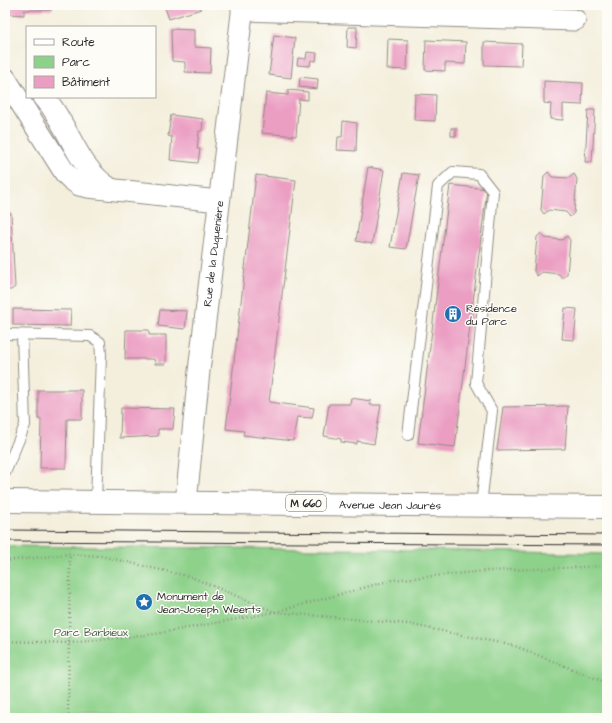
<svg xmlns="http://www.w3.org/2000/svg" width="612" height="723" font-family="'Architects Daughter',sans-serif">
<style>
.green{fill:#8dd18a;stroke:#5c7e5a}
.building{fill:#eb9dc2}
.lines{fill:none;stroke-linecap:round;stroke-linejoin:round}
.lane-casing{stroke:#908d84;stroke-width:12}
.street-casing{stroke:#908d84;stroke-width:23}
.primary-casing{stroke:#908d84;stroke-width:24}
.path{stroke:#908d84;stroke-width:2.5;stroke-dasharray:1 3;stroke-linecap:butt}
.lane{stroke:#fff;stroke-width:10}
.street{stroke:#fff;stroke-width:21}
.primary{stroke:#fff;stroke-width:22}
.tram{stroke:#2b2b2b;stroke-width:1}
.labels{text-anchor:middle;stroke-width:3;stroke-linejoin:round;paint-order:stroke}
.shield{fill:#fdfcf7;stroke:#6a6a68;stroke-width:1}
.shield-label{font-size:10px;font-weight:bold;fill:#2b2b2b}
.street-label{font-size:11px;fill:#2b2b2b;stroke:#fdfcf7}
.poi-label{font-size:11px;fill:#2b2b2b;stroke:#fdfcf7;text-anchor:start}
.park-label{font-size:11px;fill:#485d48;stroke:#fdfcf7}
</style>
<rect width="100%" height="100%" fill="#fdfcf7"/>
<filter id="ink" filterUnits="userSpaceOnUse"><feTurbulence type="fractalNoise" baseFrequency=".025" numOctaves="2"/><feDisplacementMap in="SourceGraphic" scale="8" xChannelSelector="R" yChannelSelector="G"/><feConvolveMatrix kernelMatrix="1 2 1 2 8 2 1 2 1" color-interpolation-filters="sRGB"/></filter>
<filter id="wash" filterUnits="userSpaceOnUse"><feTurbulence type="fractalNoise" baseFrequency=".012" numOctaves="4" result="noise"/><feDisplacementMap in="SourceGraphic" scale="16" xChannelSelector="R" yChannelSelector="G"/><feGaussianBlur stdDeviation="0.9" result="paint"/><feColorMatrix in="noise" values="0 0 0 0 0 0 0 0 0 0 0 0 0 0 0 0 0 1.4 0 .05"/><feComposite in="paint" operator="in"/></filter>
<g filter="url(#wash)">
<rect width="100%" height="100%" fill="#f4efdd"/>
<polygon class="green" points="5,546 428,550 607,554 607,718 5,718"/>
<g id="blocks">
<g class="building">
<polygon points="9,5 52,5 52,10 24,10 24,15 9,14"/>
<polygon points="164,5 199,5 201,9 169,19"/>
<polygon points="348,27 357,27 356,48 347,47"/>
<polygon points="171,29 194,30 194,47 211,48 210,73 185,72 185,62 172,61"/>
<polygon points="274,35 295,38 291,78 269,75"/>
<polygon points="388,39 408,40 407,70 387,69"/>
<polygon points="426,40 466,42 465,64 445,63 445,71 425,70"/>
<polygon points="484,42 522,44 521,66 484,65"/>
<polygon points="307,52 317,53 316,61 311,60 310,66 297,65 298,58 306,59"/>
<polygon points="300,77 318,79 317,89 299,87"/>
<polygon points="544,81 583,83 582,105 563,104 563,120 550,119 551,104 544,103"/>
<polygon points="288,90 308,92 308,100 299,99 296,136 262,133 266,93 288,95"/>
<polygon points="415,94 436,95 435,121 414,120"/>
<polygon points="588,110 595,110 592,162 585,162"/>
<polygon points="171,115 203,119 202,131 199,131 197,149 200,149 198,163 170,160 172,137 168,136"/>
<polygon points="343,121 357,123 356,151 337,150 338,137 342,137"/>
<rect x="451" y="128" width="5" height="8"/>
<polygon points="368,167 384,170 372,244 356,241"/>
<polygon points="548,172 552,177 569,178 574,174 577,179 574,213 570,217 566,212 549,210 544,214 541,210 544,176"/>
<polygon points="403,173 419,175 406,249 390,247"/>
<polygon points="256,175 296,180 269,402 314,408 312,418 297,417 293,441 243,435 244,431 226,429"/>
<polygon points="450,185 487,189 455,447 418,443"/>
<polygon points="11,213 15,287 11,290 5,290 5,214"/>
<polygon points="541,233 545,238 562,240 567,236 570,240 567,274 562,278 559,274 542,272 537,276 534,271 537,237"/>
<polygon points="565,308 577,309 574,340 562,339"/>
<polygon points="13,309 71,310 70,326 13,325"/>
<polygon points="160,310 187,311 185,329 158,326"/>
<polygon points="126,330 149,330 149,335 166,335 166,364 155,364 154,359 125,359"/>
<polygon points="38,390 82,390 82,419 67,419 66,468 40,468 41,419 38,419"/>
<polygon points="351,398 371,401 370,405 381,405 374,444 357,441 357,444 341,442 341,439 324,436 329,404 350,404"/>
<polygon points="568,406 565,449 497,450 503,407"/>
<polygon points="121,408 175,409 173,429 158,429 158,436 120,438"/>
</g>
</g>
</g>
<g filter="url(#ink)">
<use href="#blocks" fill-opacity="0" stroke="#908d84" stroke-width="1"/>
<g class="lines">
<g class="lane-casing">
<g id="lane">
<polyline points="5,334 90,336 100,342 101,355 96,501"/>
<polyline points="408,435 438,186 453,172 479,174 493,192 476,383 492,411 481,505"/>
<polyline points="5,473 25,425 22,335"/>
</g>
</g>
<g class="street-casing">
<g id="street">
<polyline points="242,10 575,20"/>
<polyline points="5,78 65,173 72,180 79,185 88,187 219,201"/>
<path d="M44,97C69,125 77,169 111,189"/>
<path id="s1" d="M186,502L199,371L243,5"/>
</g>
</g>
<g class="primary-casing">
<g id="primary">
<path id="s2" d="M5,501L607,507"/>
</g>
</g>
<g class="path">
<polyline points="5,561 70,554 101,556 191,577 275,612 392,580 485,571 607,566"/>
<polyline points="5,641 70,643 155,634 275,612 408,624 515,646 607,683"/>
<polyline points="68,718 70,554"/>
</g>
<use href="#lane" class="lane"/>
<use href="#street" class="street"/>
<use href="#primary" class="primary"/>
<g class="tram">
<polyline points="5,530 607,535"/>
<polyline points="5,541 607,545"/>
</g>
</g>
</g>
<defs>
<g id="building-disc" transform="scale(0.9)"><circle r="9.5" fill="#1f6fb2" stroke="#fdfcf7"/><path d="M-4-6H4V6H1V3H-1V6H-4ZM-2.5-4.3h1.7v1.8h-1.7ZM.8-4.3h1.7v1.8H.8ZM-2.5-1h1.7V.8h-1.7ZM.8-1h1.7V.8H.8Z" fill="#fff"/></g>
<g id="sight-disc" transform="scale(0.9)"><circle r="9.5" fill="#1f6fb2" stroke="#fdfcf7"/><path d="M0-6L1.8-2.2L6-1.7L2.9 1.2L3.7 5.4L0 3.3L-3.7 5.4L-2.9 1.2L-6-1.7L-1.8-2.2Z" fill="#fff"/></g>
</defs>
<g fill-rule="evenodd">
<use href="#building-disc" x="453" y="314"/>
<use href="#sight-disc" x="144" y="602"/>
</g>
<g class="labels">
<rect class="shield" x="286" y="495" width="40" height="16" rx="3"/>
<g class="shield-label">
<text x="306" y="507">M 660</text>
</g>
<g class="street-label">
<text dy="4" stroke="none"><textPath href="#s1" startOffset="250">Rue de la Duquenière</textPath></text>
<text dy="4" stroke="none"><textPath href="#s2" startOffset="385">Avenue Jean Jaurès</textPath></text>
</g>
<g class="poi-label">
<text x="466" y="312">Résidence<tspan x="466" dy="13">du Parc</tspan></text>
<text x="157" y="600">Monument de<tspan x="157" dy="13">Jean-Joseph Weerts</tspan></text>
</g>
<g class="park-label">
<text x="91" y="636">Parc Barbieux</text>
</g>
</g>
<rect width="612" height="723" fill="none" stroke="#fdfcf7" stroke-width="20"/>
<rect x="26" y="26" width="130" height="72" fill="#fdfcf7" stroke="#a9a8a5"/>
<rect x="34" y="39" width="20" height="6" fill="#ffffff" stroke="#a9a8a5"/>
<text x="62" y="46" font-size="12" fill="#2b2b2b">Route</text>
<rect x="34" y="56" width="20" height="12" fill="#8dd18a" stroke="#a9a8a5"/>
<text x="62" y="66" font-size="12" fill="#2b2b2b">Parc</text>
<rect x="34" y="76" width="20" height="12" fill="#eb9dc2" stroke="#a9a8a5"/>
<text x="62" y="86" font-size="12" fill="#2b2b2b">Bâtiment</text>
</svg>
